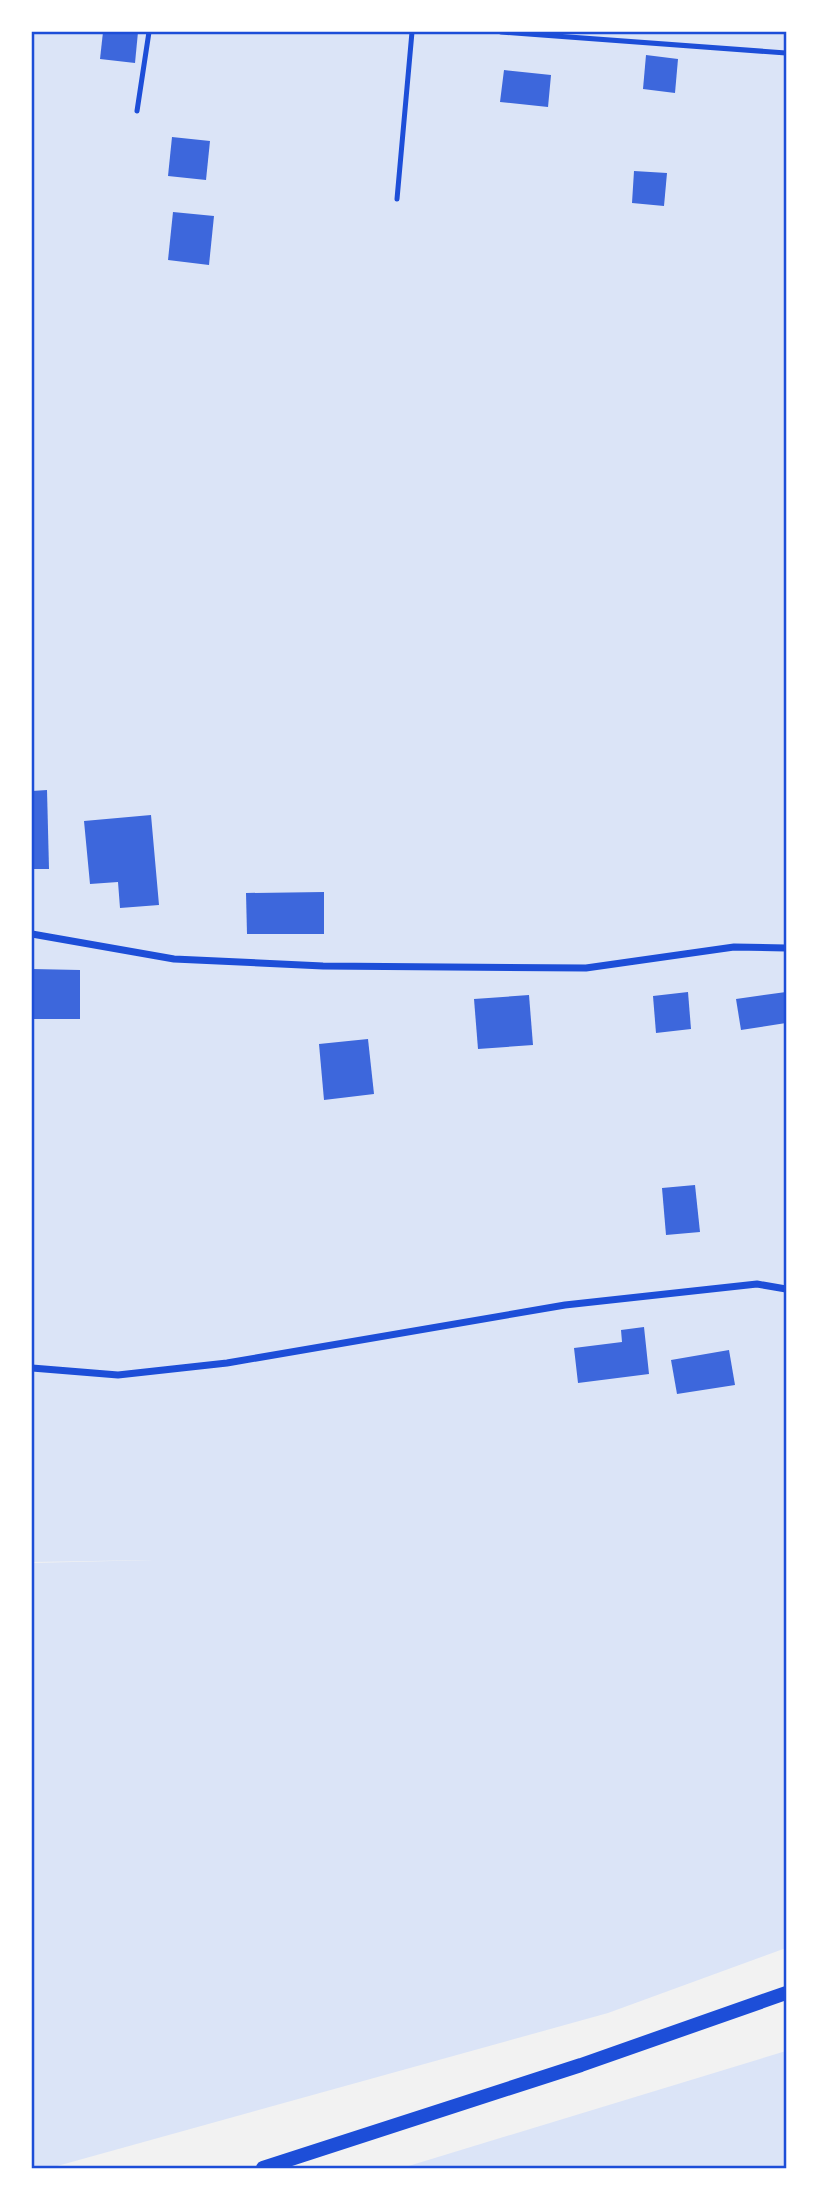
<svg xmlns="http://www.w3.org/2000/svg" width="818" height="2200" font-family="'Open Sans',sans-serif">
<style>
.green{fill:#dbe4f7}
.building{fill:#3d67dc}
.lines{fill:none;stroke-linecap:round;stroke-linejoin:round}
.service{stroke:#1d4ed8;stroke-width:5}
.minor{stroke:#1d4ed8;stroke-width:7}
.secondary{stroke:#1d4ed8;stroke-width:14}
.neatline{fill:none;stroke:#1d4ed8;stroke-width:2.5}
</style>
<rect width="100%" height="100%" fill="#f2f2f2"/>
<g class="green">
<polygon points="32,32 786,32 786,1948 608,2013 50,2168 32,2168 32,1563 153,1560 32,1562"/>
<polygon points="786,2051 786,2168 402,2168"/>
</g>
<g class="building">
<polygon points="103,32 138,32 135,63 100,59"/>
<polygon points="646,55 678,59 675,93 643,89"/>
<polygon points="504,70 551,75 548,107 500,102"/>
<polygon points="172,137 210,141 206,180 168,176"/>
<polygon points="634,171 667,173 664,206 632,203"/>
<polygon points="173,212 214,216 209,265 168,260"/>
<polygon points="47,790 49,869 32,869 32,791"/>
<polygon points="151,815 159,905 120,908 118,882 90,884 84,821"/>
<polygon points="324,892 324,934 247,934 246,893"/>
<polygon points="32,969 80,970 80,1019 32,1019"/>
<polygon points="688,992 691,1029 656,1033 653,996"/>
<polygon points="786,992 786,1023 741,1030 736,999"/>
<polygon points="529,995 533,1045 478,1049 474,999"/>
<polygon points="368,1039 374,1094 324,1100 319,1044"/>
<polygon points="695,1185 700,1232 666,1235 662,1188"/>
<polygon points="644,1327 649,1374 578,1383 574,1348 622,1342 621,1330"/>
<polygon points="729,1350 735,1385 677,1394 671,1360"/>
</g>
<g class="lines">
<g class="service">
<polyline points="501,32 786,53"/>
<polyline points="137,111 149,32"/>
<polyline points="397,199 412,32"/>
</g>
<g class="minor">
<polyline points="32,934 174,959 323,966 586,968 734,947 786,948"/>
<polyline points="32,1368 118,1375 227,1363 565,1305 757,1284 786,1289"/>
</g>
<polyline class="secondary" points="263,2168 581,2065 786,1993"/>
</g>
<rect width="818" height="2200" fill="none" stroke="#ffffff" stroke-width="66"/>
<rect x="33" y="33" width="752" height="2134" class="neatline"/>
</svg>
